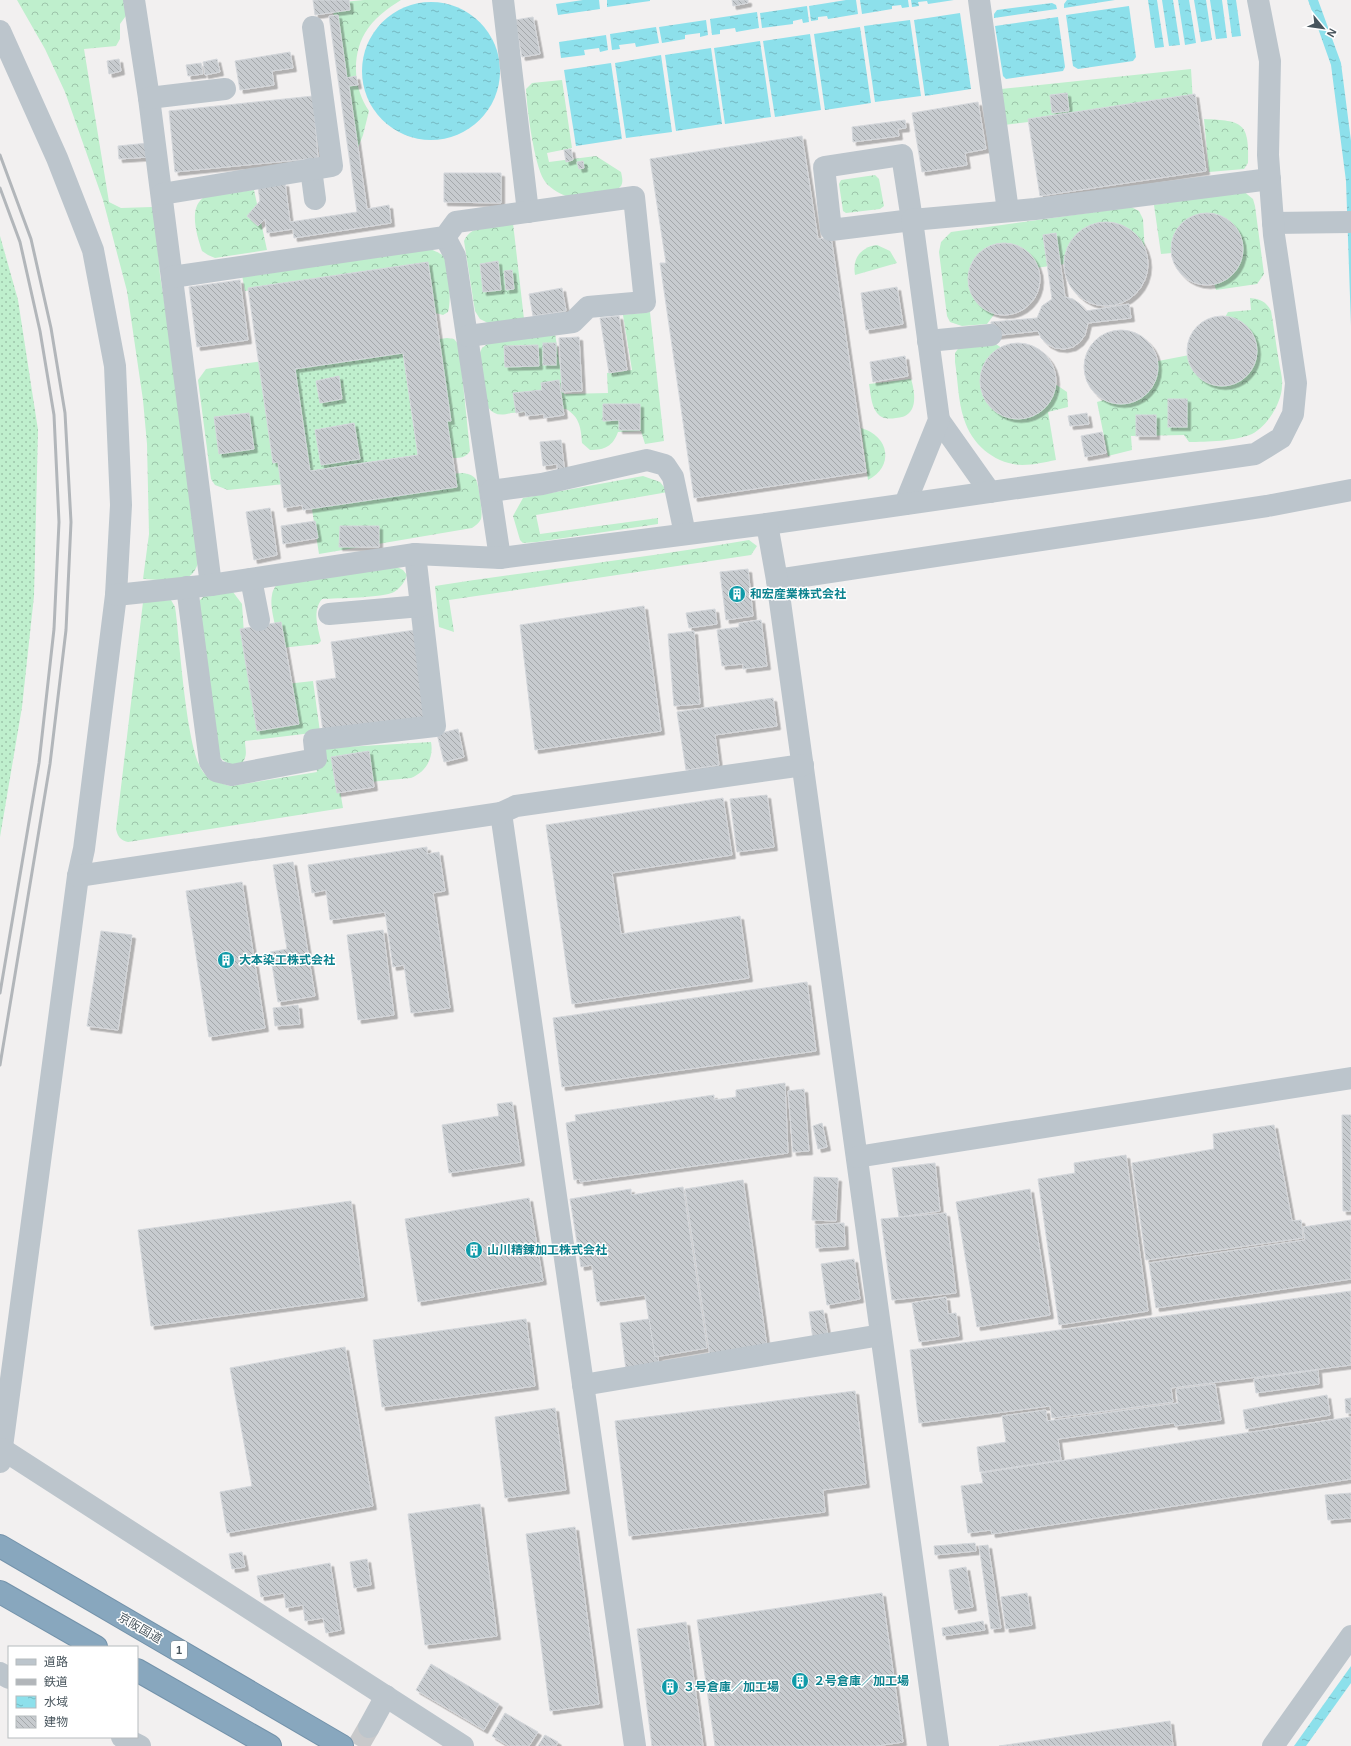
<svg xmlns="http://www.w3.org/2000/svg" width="1351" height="1746" font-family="Helvetica,'Noto Sans JP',sans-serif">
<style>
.grass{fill:url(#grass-dots)}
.forest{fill:url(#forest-crowns)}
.water{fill:url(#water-ripples)}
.building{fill:url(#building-back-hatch);stroke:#d4d7db;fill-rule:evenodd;filter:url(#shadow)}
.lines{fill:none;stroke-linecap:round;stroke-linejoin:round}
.minor-tunnel{stroke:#c8c9cb;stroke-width:22;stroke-dasharray:22 11;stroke-linecap:butt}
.highway-casing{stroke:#7392aa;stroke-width:24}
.minor{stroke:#bcc5cc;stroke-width:22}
.highway{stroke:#88a7be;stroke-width:22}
.rail{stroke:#b2b6ba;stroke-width:3}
.labels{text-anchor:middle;stroke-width:3;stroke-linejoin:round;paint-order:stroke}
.shield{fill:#fff;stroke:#7f888e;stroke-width:1}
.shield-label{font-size:11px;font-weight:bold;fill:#48555d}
.culture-label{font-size:12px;font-weight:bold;fill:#0d838f;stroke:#fff;text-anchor:start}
.street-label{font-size:12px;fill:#48555d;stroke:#fff}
</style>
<defs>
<pattern id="grass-dots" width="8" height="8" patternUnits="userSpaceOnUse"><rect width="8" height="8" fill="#bfefcd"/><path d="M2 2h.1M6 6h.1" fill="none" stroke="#9dc4aa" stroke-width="1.8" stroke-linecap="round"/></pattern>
<pattern id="forest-crowns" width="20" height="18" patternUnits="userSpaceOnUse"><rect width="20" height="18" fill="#bfefcd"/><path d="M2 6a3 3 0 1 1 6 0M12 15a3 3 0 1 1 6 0" fill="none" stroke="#9dc4aa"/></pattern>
<pattern id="water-ripples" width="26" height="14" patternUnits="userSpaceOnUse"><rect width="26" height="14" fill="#8de0eb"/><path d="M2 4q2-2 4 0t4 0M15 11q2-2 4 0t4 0" fill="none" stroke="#75b8c2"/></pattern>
<pattern id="building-back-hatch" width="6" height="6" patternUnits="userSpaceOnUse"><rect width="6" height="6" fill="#c7cbcf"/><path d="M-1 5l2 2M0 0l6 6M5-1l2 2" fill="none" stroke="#a4a8ab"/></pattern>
<filter id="shadow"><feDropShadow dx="3.5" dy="3.5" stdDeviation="0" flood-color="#0004"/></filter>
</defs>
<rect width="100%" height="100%" fill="#f2f0f0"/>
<g class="grass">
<polygon points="0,236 18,300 38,430 34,596 22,707 0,837"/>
<polygon points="403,353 418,455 310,471 295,369"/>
</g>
<g class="forest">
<path d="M17,0H126L128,13L120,24V39L116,46L84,49L109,202L121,208L152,207L155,214L160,275L170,338L199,560C197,567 194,574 187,578C178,583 153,579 143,579L149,534L147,444L143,400L127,291L103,200L65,92L45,49Z"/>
<path d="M364,0H401C388,8 373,19 365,33C351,57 354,89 369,111L363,135L354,158L332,3Z"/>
<polygon points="1191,69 1193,102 1004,125 1001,89"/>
<path d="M562,80L572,148L547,153L549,162L596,156L621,172C622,177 624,183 620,187C612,196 579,195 566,196C558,193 548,187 544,180C534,164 527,109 526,89L532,83Z"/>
<path d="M1204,119C1243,121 1249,122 1248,163L1244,169L1209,172Z"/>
<polygon points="875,175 879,179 884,206 880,209 846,213 843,211 839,184 841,180"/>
<path d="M254,190L267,250L215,258L208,255L202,251C197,235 187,206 206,196Z"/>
<polygon points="1242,190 1253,199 1255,206 1264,274 1257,284 1216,290 1214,283 1172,253 1161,254 1154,205"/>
<polygon points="1131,207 1139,211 1143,219 1145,253 1028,269 987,324 962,326 950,322 947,316 939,252 941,242 951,232"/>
<path d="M513,223L524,319L488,323L480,319L475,311L464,241C472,223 495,226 513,223Z"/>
<path d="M877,245L890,251L897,263L855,275C852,258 861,247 877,245Z"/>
<path d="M428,248C434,251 443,253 446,260C450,268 451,304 448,312L443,315L432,312L425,264L245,291L242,275Z"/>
<path d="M1250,298C1260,299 1266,301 1271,311C1274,328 1276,345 1279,362C1280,370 1283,378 1282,386C1282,402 1267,427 1252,434C1236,441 1206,442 1189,442L1184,435L1131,436L1132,450L1108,456L1097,402L1142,389L1153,362L1205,352L1228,312L1251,310Z"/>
<path d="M650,312L664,441L645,444L641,431L618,432C613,446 605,450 590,450L582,443C581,429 580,417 566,409L511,413C477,424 482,376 479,355L482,348L490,342L555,333L564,394L608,393L607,373L632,370L623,315Z"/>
<path d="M447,338L454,339L459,345L470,451C465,459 458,458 449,458L432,340Z"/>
<path d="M990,340L1067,392L1068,407L1048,412L1056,460C1045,462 1034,465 1022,465C995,464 972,445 964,419C958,401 958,381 955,362V353L960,346Z"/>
<polygon points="264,361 284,484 228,490 215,485 211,479 198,380 206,369 212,368"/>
<path d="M911,379C916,395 918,417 896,418C890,419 885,419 880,416C871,409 871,395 869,384Z"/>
<path d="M861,428C890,436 894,467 868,480Z"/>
<path d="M463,473C468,474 471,474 475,478C479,483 483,513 481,519C479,523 476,525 472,528L319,554L311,503L450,474Z"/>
<polygon points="643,476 660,482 668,492 536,515 540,534 658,518 658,524 537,542 523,543 520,540 513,516 523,498"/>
<path d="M749,540L757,546L751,555L449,600L454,632L439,627L435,586C539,570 645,558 749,540Z"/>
<path d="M395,566L403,570L407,575C405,582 400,588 394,592C383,598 337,598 322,599C312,611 318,627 321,641L318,644L281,648C278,634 269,609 272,595C273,588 277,584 282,579Z"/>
<path d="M233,592L242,604L244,634L286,684L313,681L320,732L245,741C245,746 247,753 245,758C240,771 225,764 219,756L199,601L206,594Z"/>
<path d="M171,600L175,607C180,639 186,753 204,773C211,780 221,784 231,786L317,772L312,749L431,742C434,758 426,772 411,778L339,785L343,808L128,842C120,840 118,837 116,829L143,602Z"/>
</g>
<g class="water">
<polygon points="583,0 599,0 600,9 558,15 556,4"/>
<polygon points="607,0 650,0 650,1 607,7"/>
<polygon points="846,0 856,0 858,14 828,19 827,16 818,17 818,20 811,21 809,6"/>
<polygon points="860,0 908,0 909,7 902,8 901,5 892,6 892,9 862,14"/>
<polygon points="911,0 954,0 928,4 927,1 918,2 919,6 912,7"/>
<polygon points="1067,0 1115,0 1064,8 1064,4"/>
<polygon points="1148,0 1157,0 1164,47 1155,48"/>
<polygon points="1162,0 1173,0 1180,45 1169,46"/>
<polygon points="1178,0 1189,0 1196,43 1185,45"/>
<polygon points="1194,0 1206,0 1212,40 1201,42"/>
<polygon points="1210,0 1222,0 1227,38 1216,39"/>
<polygon points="1227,0 1236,0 1241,36 1232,37"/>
<polygon points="1308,0 1318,0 1341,63 1351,141 1351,326 1346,181 1331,65"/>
<circle cx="431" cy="71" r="69"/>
<polygon points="1052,3 1056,5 1057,9 994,18 994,14 997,10"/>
<polygon points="807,6 809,22 803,23 802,19 793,21 793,24 762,28 760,13"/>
<polygon points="1129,6 1136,57 1133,61 1078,69 1073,66 1066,15"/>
<polygon points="757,12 759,28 736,32 735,28 720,30 720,34 712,35 710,19"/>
<polygon points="960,13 971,89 925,96 914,20"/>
<polygon points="1058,17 1065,67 1063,71 1006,79 1003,76 995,26"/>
<polygon points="706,20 708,35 700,37 700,33 685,35 685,39 662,43 659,27"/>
<polygon points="910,20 921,96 875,102 864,26"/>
<polygon points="656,27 659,43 636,47 635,43 619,45 620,49 612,50 610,34"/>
<polygon points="860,27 871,103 825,110 814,34"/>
<polygon points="810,34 821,110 775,117 763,41"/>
<polygon points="606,35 608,50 600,52 599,48 584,50 585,55 561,58 559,42"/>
<polygon points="760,41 771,117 725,124 714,48"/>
<polygon points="711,48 722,124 676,131 665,55"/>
<polygon points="661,55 672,132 626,138 615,63"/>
<polygon points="611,63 622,139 576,146 564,70"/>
<polygon points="1351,1666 1351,1683 1306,1746 1294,1746"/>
</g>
<g class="building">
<polygon points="313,0 349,0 350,10 315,15"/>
<polygon points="732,0 748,0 748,3 733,6"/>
<polygon points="338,15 347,78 356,76 358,85 349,86 367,209 389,205 391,223 294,238 293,229 267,233 265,219 258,226 247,216 260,201 258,187 285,183 290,222 357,212 329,16"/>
<polygon points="533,17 540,54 522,57 515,20"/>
<polygon points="290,52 293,68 272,71 274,85 240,90 235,61"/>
<polygon points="119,59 121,71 109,74 107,61"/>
<polygon points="217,59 220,72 205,75 203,62"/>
<polygon points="201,63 203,74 188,76 186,65"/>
<polygon points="1067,93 1069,111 1052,113 1050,95"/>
<polygon points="1195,94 1206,171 1040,196 1028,119"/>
<polygon points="313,96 318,158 175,172 169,111"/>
<polygon points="978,102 986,149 965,153 967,165 922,172 912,113"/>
<polygon points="905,120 906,128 898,129 899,136 853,142 852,127"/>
<polygon points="802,136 818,239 831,237 866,472 694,498 660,263 666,263 650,159"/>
<polygon points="148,143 149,157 119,159 118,146"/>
<polygon points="571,149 573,160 566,162 564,150"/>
<polygon points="583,161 584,168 579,169 577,162"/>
<polygon points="444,173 501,173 501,203 444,202"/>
<circle cx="1207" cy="249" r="36"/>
<circle cx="1106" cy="264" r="42"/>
<polygon points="1056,233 1065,297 1073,299 1080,304 1086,311 1129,304 1131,318 1088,323 1085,335 1080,342 1073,347 1064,349 1055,348 1047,344 1041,338 1038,331 992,336 991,322 1037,318 1042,306 1052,299 1043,235"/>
<circle cx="1004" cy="279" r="36"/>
<polygon points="498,261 501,290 483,292 480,264"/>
<path d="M428,262L451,421H447L457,487L303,510L302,505L284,508L278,462L273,463L248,288ZM403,353L418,455L310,471L295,369Z"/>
<polygon points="512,270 514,289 506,290 504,271"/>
<polygon points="240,280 248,340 197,347 189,287"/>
<polygon points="897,287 903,324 866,330 861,293"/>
<polygon points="562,288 566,311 533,316 529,294"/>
<circle cx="1222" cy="351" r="35"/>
<polygon points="619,316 627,370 609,373 600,318"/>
<circle cx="1121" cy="367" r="37"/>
<polygon points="579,337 582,391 562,392 559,338"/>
<rect x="543" y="343" width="13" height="22"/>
<circle cx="1018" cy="381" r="38"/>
<polygon points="538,345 539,366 505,367 504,346"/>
<polygon points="905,356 908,376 873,382 870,362"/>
<polygon points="339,376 342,399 320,403 316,381"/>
<polygon points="559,380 564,415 544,418 544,414 526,416 525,411 516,413 513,393 542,390 541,383"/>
<rect x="1168" y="399" width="19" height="28"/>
<polygon points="603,404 640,404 640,430 619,430 619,420 603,421"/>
<polygon points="249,413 254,449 219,454 214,417"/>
<polygon points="1087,413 1089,424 1070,426 1068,416"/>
<rect x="1136" y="415" width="20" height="21"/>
<polygon points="354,423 360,459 321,465 315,430"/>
<polygon points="1102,432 1106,453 1085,457 1081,436"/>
<polygon points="561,440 565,474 558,475 557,464 543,466 540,442"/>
<polygon points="270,508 277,555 254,560 246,512"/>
<polygon points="315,521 318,538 283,544 281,526"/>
<polygon points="340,526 379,526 379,547 339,547"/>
<polygon points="748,569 753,616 726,620 720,572"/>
<polygon points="644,606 661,731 535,750 520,625"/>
<polygon points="715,609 717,624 689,628 686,613"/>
<polygon points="761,620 767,666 743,669 743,664 722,666 717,630 739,627 739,623"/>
<polygon points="281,622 299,724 257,731 240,629"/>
<polygon points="415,630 426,717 323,731 316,681 336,678 331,642"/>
<polygon points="694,631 700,704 674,706 668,634"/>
<polygon points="773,698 777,726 715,735 719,765 686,770 677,712"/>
<polygon points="458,729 464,757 444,762 437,734"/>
<polygon points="369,751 374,787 337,793 331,757"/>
<polygon points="767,795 774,847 737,852 730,799"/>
<polygon points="723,798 732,855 612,873 621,934 740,916 749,978 572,1004 546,825"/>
<polygon points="427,847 427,854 439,852 445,891 433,893 450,1008 411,1013 404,965 393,967 385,912 330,920 326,890 312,893 308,865"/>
<polygon points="293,862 315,996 278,1002 270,952 287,949 273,865"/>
<polygon points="242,882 265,1028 209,1037 186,891"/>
<polygon points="383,930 394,1015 358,1020 347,935"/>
<polygon points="101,931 132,935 118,1030 87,1026"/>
<polygon points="807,982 816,1051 562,1087 553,1018"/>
<polygon points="298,1005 300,1024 275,1026 273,1008"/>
<polygon points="785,1083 788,1153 580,1182 580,1179 574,1180 566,1123 576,1121 575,1115 714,1095 714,1100 736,1097 736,1090"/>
<polygon points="804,1089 809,1151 793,1152 788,1091"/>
<polygon points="512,1102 521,1162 449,1173 442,1125 499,1116 497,1104"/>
<polygon points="1342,1115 1351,1115 1351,1211 1343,1211"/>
<polygon points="822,1123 827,1147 818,1149 813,1126"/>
<polygon points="1274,1125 1292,1221 1301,1220 1303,1238 1146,1260 1132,1163 1214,1149 1213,1134"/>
<polygon points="1126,1155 1148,1311 1059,1325 1038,1179 1075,1173 1074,1163"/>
<polygon points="935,1163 940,1211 899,1217 892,1168"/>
<polygon points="814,1177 838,1178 836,1221 812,1220"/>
<polygon points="743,1180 767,1347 710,1356 685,1189"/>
<polygon points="683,1187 707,1348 655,1357 645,1295 597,1302 592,1265 581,1267 570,1199 631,1189 631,1195"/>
<polygon points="1030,1189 1050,1315 977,1327 956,1202"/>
<polygon points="529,1198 543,1281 418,1302 405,1219"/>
<polygon points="351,1201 364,1297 151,1326 138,1230"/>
<polygon points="946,1213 956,1293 892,1300 881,1219"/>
<polygon points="1351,1220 1351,1279 1156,1308 1149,1263 1305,1240 1303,1227"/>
<polygon points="844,1223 845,1246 816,1248 815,1225"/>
<polygon points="854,1259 860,1299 827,1305 821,1264"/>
<polygon points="1351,1291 1351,1365 1171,1388 1173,1402 1052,1418 1050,1406 919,1423 910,1350"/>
<polygon points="946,1297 948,1314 956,1313 959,1336 919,1342 912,1303"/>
<polygon points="823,1310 828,1336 813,1339 809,1312"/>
<polygon points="526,1319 535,1386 382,1407 373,1340"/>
<polygon points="649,1319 655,1357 658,1356 659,1366 626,1370 620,1323"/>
<polygon points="345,1347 373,1506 227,1533 220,1492 252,1486 230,1368"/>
<polygon points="1318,1370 1319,1384 1256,1393 1254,1379"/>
<polygon points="1215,1384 1221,1420 1175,1426 1174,1423 1058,1439 1061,1460 980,1472 977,1447 1006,1442 1002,1416 1046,1410 1047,1421 1178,1403 1176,1389"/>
<polygon points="855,1391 866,1484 823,1490 825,1512 629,1536 615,1421"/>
<polygon points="1327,1395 1330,1415 1246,1429 1243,1410"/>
<polygon points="1351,1398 1351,1413 1346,1413 1345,1399"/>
<polygon points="555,1408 566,1490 505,1498 495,1417"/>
<polygon points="1351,1417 1351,1479 992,1534 991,1530 968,1533 961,1486 983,1483 981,1473"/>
<polygon points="1351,1493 1351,1518 1328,1520 1325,1495"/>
<polygon points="480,1504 497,1636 425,1645 408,1514"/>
<polygon points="575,1527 599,1704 550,1711 526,1534"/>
<polygon points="975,1543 976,1551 935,1555 934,1546"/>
<polygon points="988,1545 1001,1628 991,1629 979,1546"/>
<polygon points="242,1552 245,1567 232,1569 229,1554"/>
<polygon points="367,1559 371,1585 354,1588 350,1562"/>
<polygon points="330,1563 341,1630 326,1633 323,1618 305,1621 303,1605 286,1608 284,1593 261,1597 257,1576"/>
<polygon points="966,1567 973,1607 955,1610 949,1570"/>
<polygon points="882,1593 903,1742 876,1746 715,1746 697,1620"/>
<polygon points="1027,1593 1032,1625 1006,1629 1001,1597"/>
<polygon points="983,1621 985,1630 943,1636 942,1628"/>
<polygon points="686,1622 703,1746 652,1746 637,1629"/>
<polygon points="431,1664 499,1704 484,1730 416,1690"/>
<polygon points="505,1713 538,1732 529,1746 509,1746 492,1736"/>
<polygon points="1170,1721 1173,1746 999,1746"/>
<polygon points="545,1735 558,1742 556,1746 538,1746"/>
</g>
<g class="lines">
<polyline class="minor-tunnel" points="358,1746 369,1727"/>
<g class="highway-casing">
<g id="highway">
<polyline points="0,1546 342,1746"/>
<polyline points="0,1592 96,1647"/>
<polyline points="137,1670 270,1746"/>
</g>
</g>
<g class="minor">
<polyline points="134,0 149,98 211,585"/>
<polyline points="503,0 528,212"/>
<polyline points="979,0 1008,211"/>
<polyline points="0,31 57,158 93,250 115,366 121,505 116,595 84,849 78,876 0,1462"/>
<polyline points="149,98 225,89"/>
<polygon points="902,155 912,220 831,230 824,167"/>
<polyline points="311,169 315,199"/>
<polyline points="162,194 332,166 313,27"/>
<polyline points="1273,223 1351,222"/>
<polyline points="445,237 455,256 500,558"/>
<polyline points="172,277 445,237 456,222 634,197 645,302 588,307 573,322 468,336"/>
<polyline points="928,341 991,335"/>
<polyline points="939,420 990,492"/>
<polyline points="491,491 542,484 647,460 665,465 673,477 685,534"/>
<polyline points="905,504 939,420 912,220 1035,209 1270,179"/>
<polyline points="767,524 1255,454 1281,438 1293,414 1296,383 1274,235 1268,155 1270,61 1258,0"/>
<polyline points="251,579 259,620"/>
<polyline points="777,580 1267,506 1351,490"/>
<polyline points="187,587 210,762 216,771 232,775 316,759 314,740 435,726 415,554"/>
<polyline points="116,595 211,585 415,554 500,558 767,524 777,580 938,1746"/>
<polyline points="329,614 421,606"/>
<polyline points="501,813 635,1746"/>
<polyline points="78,876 501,813 516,806 803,765"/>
<polyline points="857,1157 1351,1078"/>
<polyline points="583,1385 881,1335"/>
<polyline points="2,1449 463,1746"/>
<polyline points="0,1673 9,1678"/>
<polyline points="369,1727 386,1696"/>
<polyline points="122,1737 140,1746"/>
<polyline points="1273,1746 1351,1636"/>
</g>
<use href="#highway" class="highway"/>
<g class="rail">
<polyline points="0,155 31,239 51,328 65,413 71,522 66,630 50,764 0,1065"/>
<polyline points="0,188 20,242 40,331 54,415 59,522 54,629 39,763 0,993"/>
</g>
</g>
<defs>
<g id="building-disc" transform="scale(0.9)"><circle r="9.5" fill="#0f9aa8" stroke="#fff"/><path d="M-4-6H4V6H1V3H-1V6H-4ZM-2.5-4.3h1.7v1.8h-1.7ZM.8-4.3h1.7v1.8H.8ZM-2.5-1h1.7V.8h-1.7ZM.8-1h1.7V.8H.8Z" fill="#fff"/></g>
</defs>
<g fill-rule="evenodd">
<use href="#building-disc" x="737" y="594"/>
<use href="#building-disc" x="226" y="960"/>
<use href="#building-disc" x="474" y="1250"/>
<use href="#building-disc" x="800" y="1681"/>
<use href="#building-disc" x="670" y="1687"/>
</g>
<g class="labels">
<rect class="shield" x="171" y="1641" width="16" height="18" rx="3"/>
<g class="shield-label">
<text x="179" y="1654">1</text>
</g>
<g class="culture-label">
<text x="750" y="598">和宏産業株式会社</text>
<text x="239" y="964">大本染工株式会社</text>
<text x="487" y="1254">山川精錬加工株式会社</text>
<text x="813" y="1685">２号倉庫／加工場</text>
<text x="683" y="1691">３号倉庫／加工場</text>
</g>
<g class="street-label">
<text transform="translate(140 1628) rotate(30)" y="4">京阪国道</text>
</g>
</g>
<rect x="8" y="1646" width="130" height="92" fill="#ffffff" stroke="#b6bbbe"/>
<rect x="16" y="1659" width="20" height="6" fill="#bcc5cc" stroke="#b6bbbe"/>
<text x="44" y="1666" font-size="12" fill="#48555d">道路</text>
<rect x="16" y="1679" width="20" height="6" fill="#b2b6ba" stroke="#b6bbbe"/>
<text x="44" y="1686" font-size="12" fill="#48555d">鉄道</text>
<rect x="16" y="1696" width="20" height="12" fill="url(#water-ripples)" stroke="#b6bbbe"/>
<text x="44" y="1706" font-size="12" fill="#48555d">水域</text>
<rect x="16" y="1716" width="20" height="12" fill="url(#building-back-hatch)" stroke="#b6bbbe"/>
<text x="44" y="1726" font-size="12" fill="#48555d">建物</text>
<g transform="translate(1323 28) rotate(119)" stroke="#ffffff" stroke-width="3" paint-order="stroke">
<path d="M0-3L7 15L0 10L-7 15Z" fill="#48555d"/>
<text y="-6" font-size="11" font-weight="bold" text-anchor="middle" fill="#48555d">N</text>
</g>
</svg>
